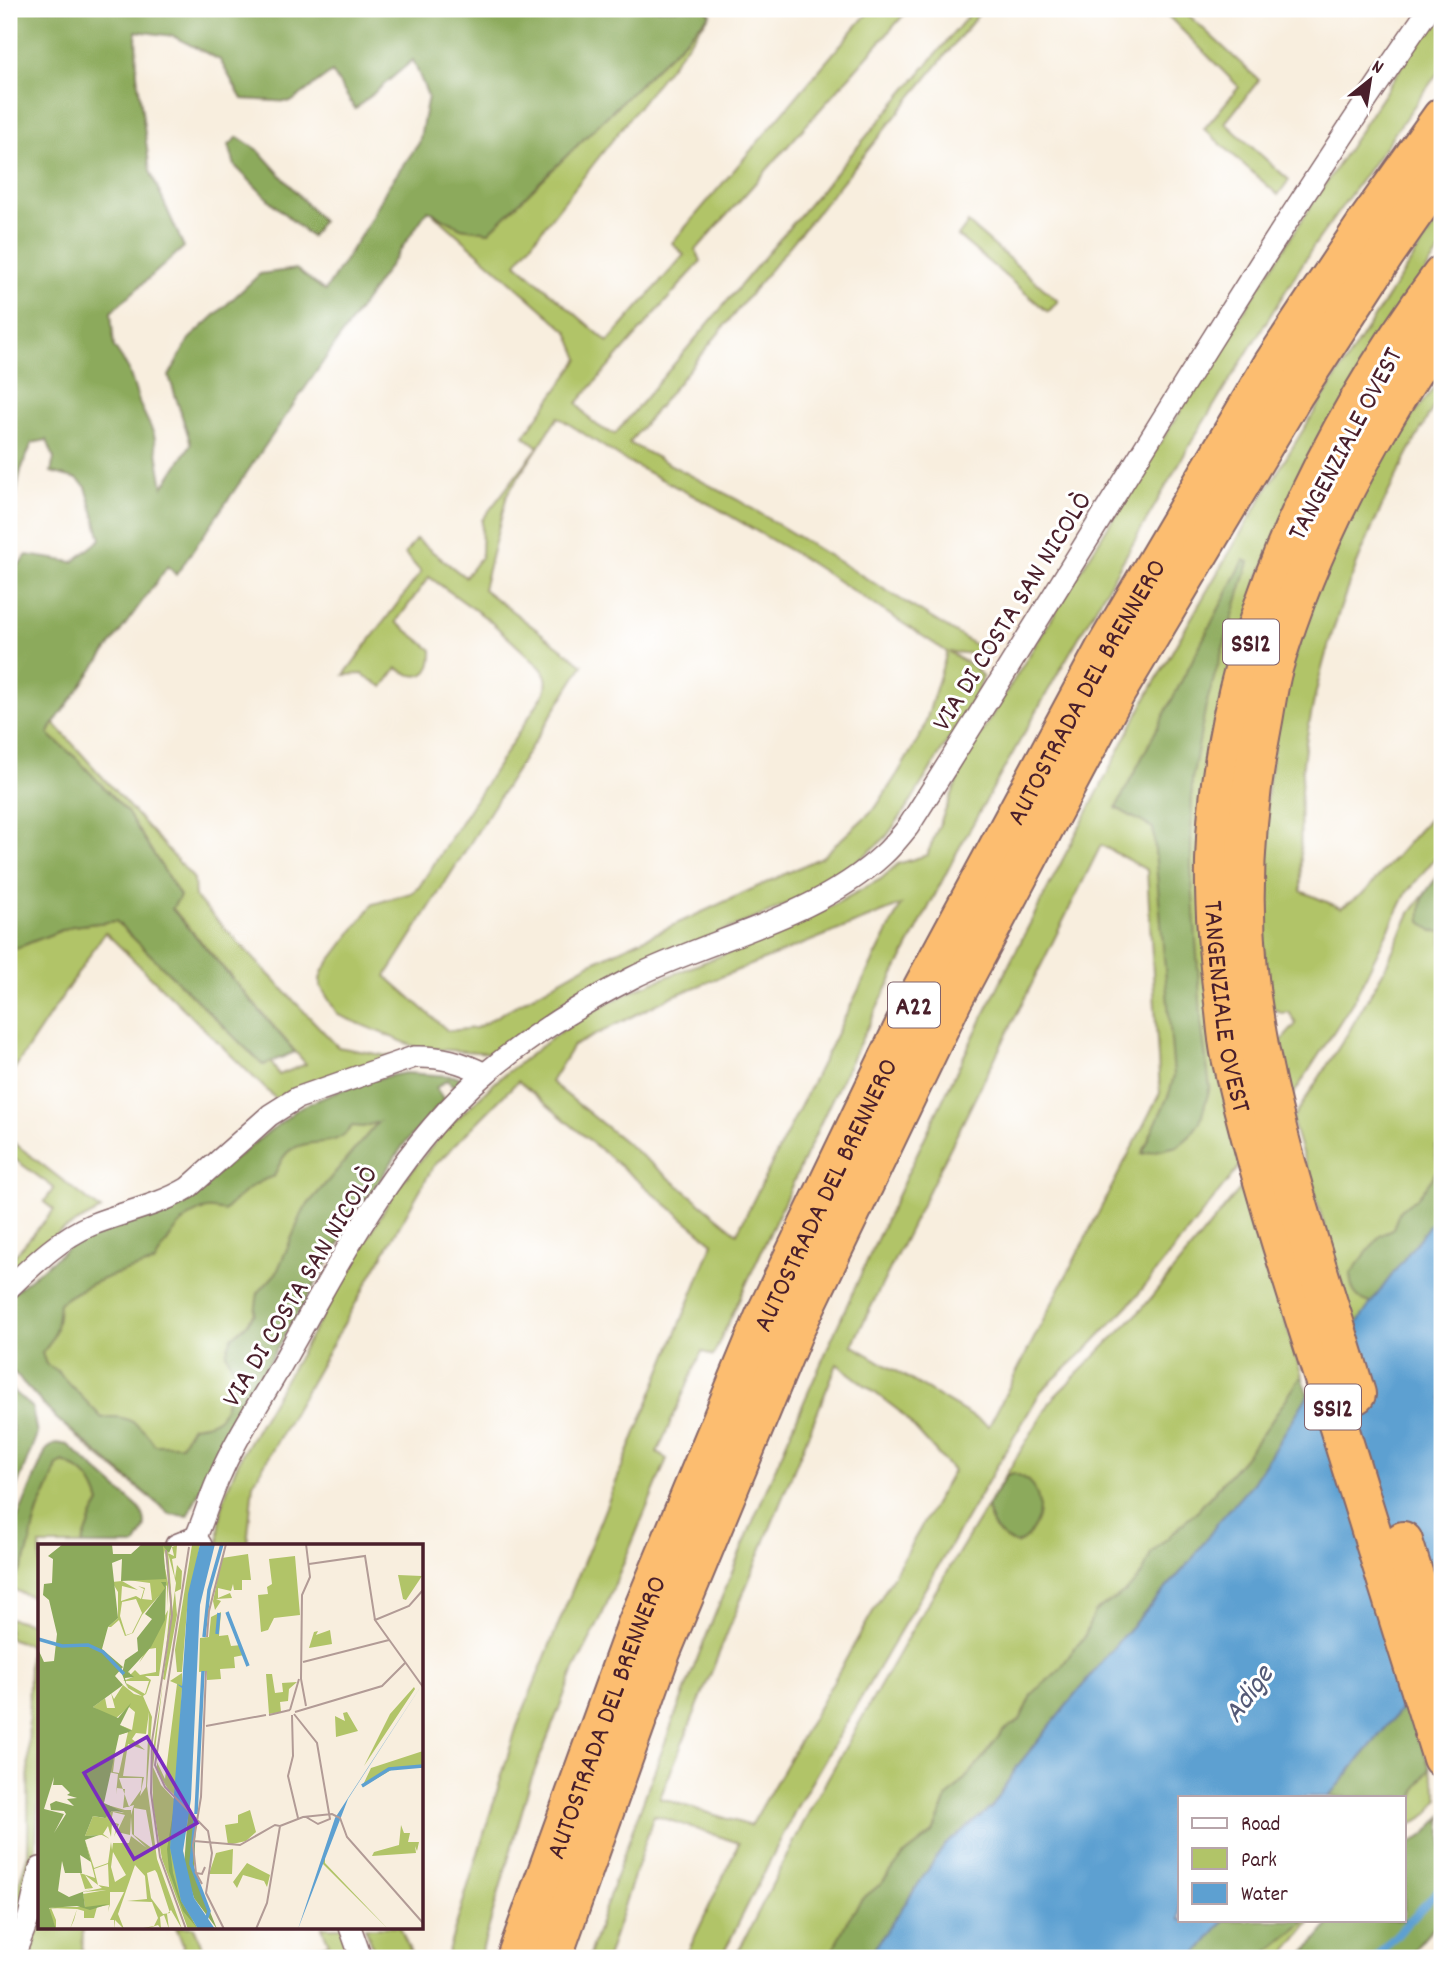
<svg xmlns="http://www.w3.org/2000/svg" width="1451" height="1967" font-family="Dekko,sans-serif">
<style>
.green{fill:#b1c468;stroke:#7e724a;stroke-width:2;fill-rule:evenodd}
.forest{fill:#8caa5c;stroke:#6b6444;stroke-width:2;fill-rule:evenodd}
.water{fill:#5da0d1;stroke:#54607e;stroke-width:2}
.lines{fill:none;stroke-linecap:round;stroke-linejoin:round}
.stream{stroke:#5da0d1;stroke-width:8}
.street-casing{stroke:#87676a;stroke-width:24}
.highway-casing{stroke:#87676a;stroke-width:42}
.street{stroke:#fff;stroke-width:21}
.highway{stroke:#fcbd6f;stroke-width:38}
.labels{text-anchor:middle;stroke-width:6;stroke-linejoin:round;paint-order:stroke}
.shield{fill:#fff;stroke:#80626b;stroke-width:2}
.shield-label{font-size:26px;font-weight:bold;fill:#4a1f2b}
.street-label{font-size:28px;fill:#4a1f2b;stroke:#fff}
.water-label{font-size:30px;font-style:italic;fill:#535976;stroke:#fff}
.inset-river{fill:none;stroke:#5da0d1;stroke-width:3.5}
.inset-road{fill:none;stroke:#b29b96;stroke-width:2}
.view{fill:#7b2cbf;fill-opacity:0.15;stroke:#7b2cbf;stroke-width:3.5}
.inset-edge{fill:none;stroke:#4a1f2b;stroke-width:3.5}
</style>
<rect width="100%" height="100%" fill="#fff"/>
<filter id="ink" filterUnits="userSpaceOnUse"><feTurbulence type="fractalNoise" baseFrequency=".0143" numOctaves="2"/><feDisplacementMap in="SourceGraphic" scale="14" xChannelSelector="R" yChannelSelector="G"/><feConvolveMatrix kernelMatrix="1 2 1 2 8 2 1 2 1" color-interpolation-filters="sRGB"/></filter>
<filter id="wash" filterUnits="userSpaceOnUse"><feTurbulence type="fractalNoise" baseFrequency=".00686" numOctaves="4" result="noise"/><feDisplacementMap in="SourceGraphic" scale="28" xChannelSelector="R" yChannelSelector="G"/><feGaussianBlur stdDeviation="1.57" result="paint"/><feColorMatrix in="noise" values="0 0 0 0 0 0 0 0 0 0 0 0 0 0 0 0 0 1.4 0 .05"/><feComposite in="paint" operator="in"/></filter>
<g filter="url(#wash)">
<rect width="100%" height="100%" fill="#f8eede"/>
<g class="green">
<path d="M871,9H909L696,250L701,261L577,403C588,419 597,428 615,434L974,9H983L629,443L738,500L992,655L949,652L974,667L983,677L977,693L908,806L886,837L868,853L828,883L768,913L624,971L584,992L492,1053L418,1048L338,1015L321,987L320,979L323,970L373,904L411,893L419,887L545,692C548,681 547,675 540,667L489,620L429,577L396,622L432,650C433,677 418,682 397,668L383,687L362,674L344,675L421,572L405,554L416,539L465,577L481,557L482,520L538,447L524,436L579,359L568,332L429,210L462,228L489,232L711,14L516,263L608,342L684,255L672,243ZM558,417L626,461L713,506L801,557L947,652L923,731L898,773L876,807L822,857L589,964L476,1028L448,1031L386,976L583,665L483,589L507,495Z"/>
<polygon points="1161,9 1182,9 1259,80 1225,123 1289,180 1278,195 1204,129 1239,87"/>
<path d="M1442,10V67L1313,247L1195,436L1057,675L957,852L885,992L829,1105L713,1356L702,1351L657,1453L667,1459L600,1620L574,1670L530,1783L480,1958H446L517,1726L713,1243L518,1081L433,1167L253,1484L247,1545H219C218,1509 227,1486 242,1454L395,1191L447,1128L500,1078L560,1032L602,1006L636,989L760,940L813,916L881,879L898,864L927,855L969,753L1050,621L1139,476L1300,223L1412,51ZM901,905L737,1233L551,1082L573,1046L673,996Z"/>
<path d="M1442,215V249L1430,264L1257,580L1239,1167L1136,1297L1087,1349L1041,1391L797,1807L721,1958H685L739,1843L654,1815L607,1958H588C696,1636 831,1326 981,1021C1020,942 1060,864 1101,786C1120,748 1139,710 1160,673C1248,517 1341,364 1442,215ZM1101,845L1147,870L1160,1093L989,1426L852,1345ZM837,1364L899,1411L953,1471L751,1826L660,1798Z"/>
<polygon points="968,223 1058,301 1048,312 958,236"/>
<path d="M1442,377V392C1378,503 1325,620 1305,748C1298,795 1301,844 1301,891L1341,908L1365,892L1442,804V850L1407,892L1354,1000L1288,1103L1276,1047L1296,1024L1289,1012L1282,1013L1268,1006L1258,862L1280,699L1325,566L1369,473Z"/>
<polygon points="54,723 194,879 195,897 338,1047 394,1057 277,1100 105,932 9,1077 9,951 72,926 116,921 263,1065 271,1062 279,1075 306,1064 172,908 180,896 127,812 76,758 48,735"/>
<polygon points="1442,871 1442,1208 1355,1327 1292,1120 1348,1033 1383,972 1410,913"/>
<polygon points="444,1100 404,1144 356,1215 218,1448 188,1516 170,1514 96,1454 55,1417 9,1367 9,1311 192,1193 268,1132"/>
<polygon points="9,1139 101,1210 59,1232 9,1277 9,1262 54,1210 44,1202 54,1188 9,1155"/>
<polygon points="1243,1185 1308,1395 945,1845 868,1958 735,1958 812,1806 913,1628 1052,1399 1142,1309"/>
<path d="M64,1462C86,1472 93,1480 100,1503L93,1515L82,1545H40V1587L37,1599L9,1588V1583C32,1566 29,1530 40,1506C47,1492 53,1480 57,1465Z"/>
<polygon points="9,1618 40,1626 40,1776 35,1861 9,1951 9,1909 17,1891 28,1853 29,1645 9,1638"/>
<polygon points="1430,1769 1439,1798 1428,1814 1404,1829 1404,1817 1409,1811 1417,1788"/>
<polygon points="40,1906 40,1927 83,1927 82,1958 23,1958"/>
<polygon points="1307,1920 1312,1920 1281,1958 1260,1958"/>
<polygon points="176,1927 194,1927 207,1958 182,1958 183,1944"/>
<polygon points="322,1927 342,1927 353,1958 238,1958 329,1944"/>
<polygon points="365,1927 400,1927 413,1958 377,1958"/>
</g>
<g class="forest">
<path d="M9,9H705L711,14L489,232L461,228L428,210L176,575L168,566L54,723L48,734L76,758L127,812L180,896L172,909L295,1052L263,1065L116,921L72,926L9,951V576L27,555L73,562L101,539L86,487L77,479L51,472L54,458L47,440L32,443L21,470L13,511L9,512ZM136,31L173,36L220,60L242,99L291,102L332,72L355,109L413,60L428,96L419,143L387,188L368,224L325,291L296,269L260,274L189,339L169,376L191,444L163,487L154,434L140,405L128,368L114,347L111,312L184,247L150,171L137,74Z"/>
<polygon points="238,137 259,151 322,221 311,237 271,202 235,166 229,145"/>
<polygon points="1244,560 1249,562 1206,705 1192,780 1191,865 1202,1029 1210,1087 1200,1122 1189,1137 1178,1146 1142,1154 1169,1094 1174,1076 1153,828 1116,808"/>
<path d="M1442,871V932L1433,931L1421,922C1419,895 1427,891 1442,871Z"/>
<path d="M405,1073L453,1076L459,1077L464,1082L462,1086L452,1085L447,1080L436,1088L444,1100L404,1144L356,1215L218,1448L188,1516L170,1514L55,1417L9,1367V1296L70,1246L101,1230L192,1193L300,1107L364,1081ZM378,1122L304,1209L277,1272L258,1293L255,1313L246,1325L232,1337L226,1353L235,1372C221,1404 235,1422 192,1426L181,1445H155C142,1425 127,1413 102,1418L56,1370L46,1364L42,1353C56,1339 58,1322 59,1303C90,1281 117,1273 154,1263C166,1244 182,1212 207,1209C212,1208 219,1210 224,1211C240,1195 253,1183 274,1176C279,1166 283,1153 294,1148C315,1137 335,1150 352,1126L363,1127Z"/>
<path d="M1442,1139V1208L1371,1303C1355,1299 1351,1290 1350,1274L1380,1236L1393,1228L1400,1210L1417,1198L1432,1179L1438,1167L1435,1148Z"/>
<polygon points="1302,1375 1308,1395 1253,1483 1219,1521 1190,1562 1122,1637 1019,1764 992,1807 945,1845 868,1958 829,1958 847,1921 862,1899 882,1883 903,1856 933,1833 947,1798 972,1771 1003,1731 1020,1720 1031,1695 1059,1670 1074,1649 1084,1638 1094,1612 1127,1591 1143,1573 1151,1553 1199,1509 1243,1459 1270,1423"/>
<polygon points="9,1387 32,1408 37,1434 9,1508 9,1450 13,1428 9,1417"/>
<path d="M56,1443L68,1445L139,1508C150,1522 144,1532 135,1545H82L93,1515L100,1503C94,1482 84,1470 63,1462L57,1465C53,1480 47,1492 40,1506C29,1530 32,1566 9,1583V1539L46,1450Z"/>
<path d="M1013,1473C1048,1483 1046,1529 1017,1544C998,1538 991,1526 987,1507L1007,1475Z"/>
<polygon points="1408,1701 1430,1769 1417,1788 1409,1811 1404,1817 1404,1797 1328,1797"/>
<polygon points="1442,1816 1442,1918 1407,1958 1300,1958 1333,1920 1404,1920 1404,1846 1424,1836"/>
<polygon points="1225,1920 1307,1920 1260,1958 1193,1958"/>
</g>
<polygon class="water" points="1442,1208 1442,1660 1328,1797 1180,1797 1180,1920 1225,1920 1193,1958 868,1958 945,1845 992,1807 1019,1764 1122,1637 1190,1562 1219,1521 1253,1483 1308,1395 1371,1303"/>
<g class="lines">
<polyline class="stream" points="1375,1958 1442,1886"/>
</g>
</g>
<g filter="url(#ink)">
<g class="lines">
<g class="street-casing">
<g id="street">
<path d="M9,1288C33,1265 60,1238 91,1225C123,1212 158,1206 188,1188L270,1115L297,1098L414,1057C441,1056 462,1062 485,1074"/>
<polyline points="176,1545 196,1537"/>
<path d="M201,1545L196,1537C205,1516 211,1493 221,1473C237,1435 263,1398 283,1362C339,1262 398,1148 486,1073C530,1036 581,1004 632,978C714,937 814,919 883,855C892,847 900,837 908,827C1082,555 1244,275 1429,9"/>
<polyline points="350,1927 361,1958"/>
<polyline points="13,1958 29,1917 40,1868"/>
</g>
</g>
<g class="highway-casing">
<g id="highway">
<path id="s1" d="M1442,275C1319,441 1220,651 1215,861C1214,908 1218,955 1224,1002C1226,1020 1227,1039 1231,1057C1254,1159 1286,1260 1318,1360C1360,1492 1401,1625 1442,1758"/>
<path d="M1356,1394C1321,1276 1278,1157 1257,1035C1238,932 1242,828 1262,726C1266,706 1268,684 1274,665C1309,545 1372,430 1442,327"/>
<polyline points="1403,1541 1442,1664"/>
<path id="s2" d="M516,1958L637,1624L764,1318L922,989L1104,651L1273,364L1366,224L1442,117"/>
<polyline points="552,1958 661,1652 795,1328 953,999 1115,694 1294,394 1385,254 1442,172"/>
</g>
</g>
<use href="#street" class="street"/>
<use href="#highway" class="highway"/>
</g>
</g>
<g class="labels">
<g class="shield">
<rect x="1223" y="619.5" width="56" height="45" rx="5"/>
<rect x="888" y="982.5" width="52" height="45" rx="5"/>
<rect x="1305" y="1384.5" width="56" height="45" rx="5"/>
</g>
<g class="shield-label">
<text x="1251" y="651">SS12</text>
<text x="914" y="1014">A22</text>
<text x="1333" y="1416">SS12</text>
</g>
<g class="street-label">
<text transform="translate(1343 443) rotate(-62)" y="10">TANGENZIALE OVEST</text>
<text transform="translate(1010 610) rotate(-58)" y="10">VIA DI COSTA SAN NICOLÒ</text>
<text dy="10" stroke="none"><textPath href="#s2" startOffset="1391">AUTOSTRADA DEL BRENNERO</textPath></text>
<text dy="10" stroke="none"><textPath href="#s1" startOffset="784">TANGENZIALE OVEST</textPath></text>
<text dy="10" stroke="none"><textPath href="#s2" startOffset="824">AUTOSTRADA DEL BRENNERO</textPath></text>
<text transform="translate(298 1285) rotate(-59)" y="10">VIA DI COSTA SAN NICOLÒ</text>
<text dy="10" stroke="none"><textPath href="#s2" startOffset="257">AUTOSTRADA DEL BRENNERO</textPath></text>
</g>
<g class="water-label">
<text transform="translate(1247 1693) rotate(-54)" y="10">Adige</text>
</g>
</g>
<g transform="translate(38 1544)">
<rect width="385" height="385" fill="#f8eede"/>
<path d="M162,0L149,66L144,128H139L137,106L154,1ZM139,1L138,14L134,15L137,34L139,21L144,27L143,45L137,48L139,71L127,136L125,135L138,39L130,9L136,12L134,3ZM125,2H130V6L134,59L132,81L128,105L133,51L127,6L125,15L130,39V62L129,42L124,38L128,44L104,71L95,89L87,92L81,76L73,83H70L80,74V48L74,38L84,37L100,46L84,42L83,57L98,52L103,55L106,45L100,42L107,44L104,55L114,56L112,39L90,36L110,29L118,33L117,27L127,34L124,14ZM98,55L104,69L94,89L88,91L82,72L84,58ZM210,10L213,36H204V46H196L195,40L193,47L180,44V54L192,49L194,54L178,55L183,57L177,66L175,57L184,14ZM257,12L262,71L236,74L230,86L223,88L220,51L230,50L229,43L234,40L231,15ZM360,31L384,32L368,56L365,55ZM130,66L121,132H107L113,136L108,150L105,152L114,173L109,242L119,315L144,385L133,366L129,370L131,385L126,371L122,373L123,385L120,381L108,385H100L116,382L120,374L114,358L89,357L109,355L107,332L97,321L80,370L86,385L77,376L76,385V376H72L86,348H72V360L70,368L71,361L59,363L56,374H46V367L39,365L36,376L32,385L39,365L13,364L18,376V385L10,365L17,363H47L45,350L68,346L45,348L64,344L47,331L55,344L47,345L42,329L57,334L47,296L56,324L70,319L73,298L74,306L75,299H91L93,292L109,304L94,290L93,273L92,291L79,288L87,271L75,268L73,278L81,280L76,293L79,281L74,279L73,293L70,282L65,290L72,295L64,291L47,292L55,272L66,274L74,267L86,269L66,260L87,266H93V271L96,261L85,264L87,245L79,244L78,250L80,230L70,228L77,212L75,228L81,229L90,188L81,191L87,187L93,188L82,181L94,186L97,168L91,163L77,175L55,163L67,154L69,164H77L73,149L76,155L85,141L96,150L104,152L90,144L88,139L107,150L111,137H85L95,133L90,131L91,127L92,131L97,126L102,131L118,128V104L111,105L101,119ZM111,168L108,243L102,252L106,233L85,232L90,200L107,206L94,195L98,189L108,190ZM81,234H104L103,246L91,263ZM96,264L108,266L115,305L96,291ZM75,308L88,331L77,338L73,323ZM70,320L71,343L60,341L56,325ZM117,326L119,329L132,369L125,370L113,354L109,329ZM183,68L181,92L190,91L193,102L203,101L206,111L196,113L197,124L182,125L183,135L169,136V127L161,128L162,94L171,93L173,73ZM292,86L294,100L271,104L276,88L280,87L278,91ZM144,129V144L139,253L130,245L119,228V218L127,235L139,140L132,137ZM228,130H234L237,149L245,148L244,139L259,138L251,145L250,157L242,158L243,168L231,170ZM125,138L115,223L123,241L138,257L155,378L160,385H150L124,315L115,261L114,213ZM376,143L377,145L326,222L352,170ZM309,168L320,187L298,193L297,172L307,177L305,169ZM385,207V223L355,225L324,243L333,224ZM212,266L218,288L208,297L190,301L187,281L200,279V271ZM363,281L366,289H372L370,298H381L379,307L377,302L378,309L334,312L336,308L361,301ZM195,305L194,330H171L178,309ZM287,309V319L350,385L284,319ZM209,319L232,331L229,343L226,337L205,331L199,344L195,338Z" fill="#b1c468" fill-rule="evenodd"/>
<path d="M25,0H74L75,10H93L104,0H142L134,2L131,9L125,2L128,35L83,37L84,15L74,19L80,74L70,83L64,105L85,123L77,132L85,141L55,163L80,174L93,159L82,181L94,187L81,191L66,259L85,268L74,267L67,274L55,272L47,292L61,291L47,296L53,318L42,311L44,329H27L24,317L20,347L31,353L55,344L45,348L47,363L71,360L52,366L39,362L11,364L18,385H0V105L6,118L16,117L19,90L11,56L5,51L6,40L14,39L15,15L10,12ZM16,233L15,241H24L32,249L29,251L39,254L29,255L36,262L18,257L12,260L13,266L26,267L28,270L16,289L26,270L6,265ZM123,38H128L127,76L113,103L90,128L96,133L87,134L89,143L84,130L87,116L100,107L99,94L114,75L107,70L127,44ZM137,257L132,304L135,329L143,357L160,385L145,367L131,327L129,305ZM150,268L158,275L156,328L179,385L156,354L146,322Z" fill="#8caa5c" fill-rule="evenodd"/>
<path d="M162,0H177L162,61L153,255L145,307L156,354L177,385H160L143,357L132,304L144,144L139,140L144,142L150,50ZM385,139L310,255L260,385L297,274Z" fill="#5da0d1"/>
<path class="inset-river" d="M189,68L210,122M179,90L181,69M166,93L171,46L184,0M0,95L24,102L50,101L65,108L86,130M324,242L351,225L385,222M158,270L165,127M157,275L153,320L171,367L168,376"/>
<path class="inset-road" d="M268,0L272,33L264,51L263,135L268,162M151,3L117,221L127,243L170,287L174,309L168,349L186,385M128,6L134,71L114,197L113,249L122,313L148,385M271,20L327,12L337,76M385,46L371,62L337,76L385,143M169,93L171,67L188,0M265,118L351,96M252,166L261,135M257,168L344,142L367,119M256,170L279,199L292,275L280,280L268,273M231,171L252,166M254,171L255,212L250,232L260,274M168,182L228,171M242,282L265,273L294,270L302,274L309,293L385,379M156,297L202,301L237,281L242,282L229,359L218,385M158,329L155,301L163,253L168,127M164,340L158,329L164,330L167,323"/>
<path class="view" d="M109,193L159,279L96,315L46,229Z"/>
<rect width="385" height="385" class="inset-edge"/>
</g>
<rect width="1451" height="1967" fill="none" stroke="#fff" stroke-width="35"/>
<rect x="1178" y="1796" width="228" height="126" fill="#ffffff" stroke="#b7a5aa" stroke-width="2"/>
<rect x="1192" y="1818" width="35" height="10" fill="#ffffff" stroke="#b7a5aa" stroke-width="2"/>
<text x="1241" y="1830" font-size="21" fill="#4a1f2b">Road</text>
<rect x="1192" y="1848" width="35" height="21" fill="#b1c468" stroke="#b7a5aa" stroke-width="2"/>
<text x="1241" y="1866" font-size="21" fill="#4a1f2b">Park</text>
<rect x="1192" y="1883" width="35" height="21" fill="#5da0d1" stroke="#b7a5aa" stroke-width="2"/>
<text x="1241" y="1900" font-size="21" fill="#4a1f2b">Water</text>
<g transform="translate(1370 80) rotate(30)" stroke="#ffffff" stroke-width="5" paint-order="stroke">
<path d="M0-5L12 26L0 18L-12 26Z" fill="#4a1f2b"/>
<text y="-10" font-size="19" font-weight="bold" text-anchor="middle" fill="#4a1f2b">N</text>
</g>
</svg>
